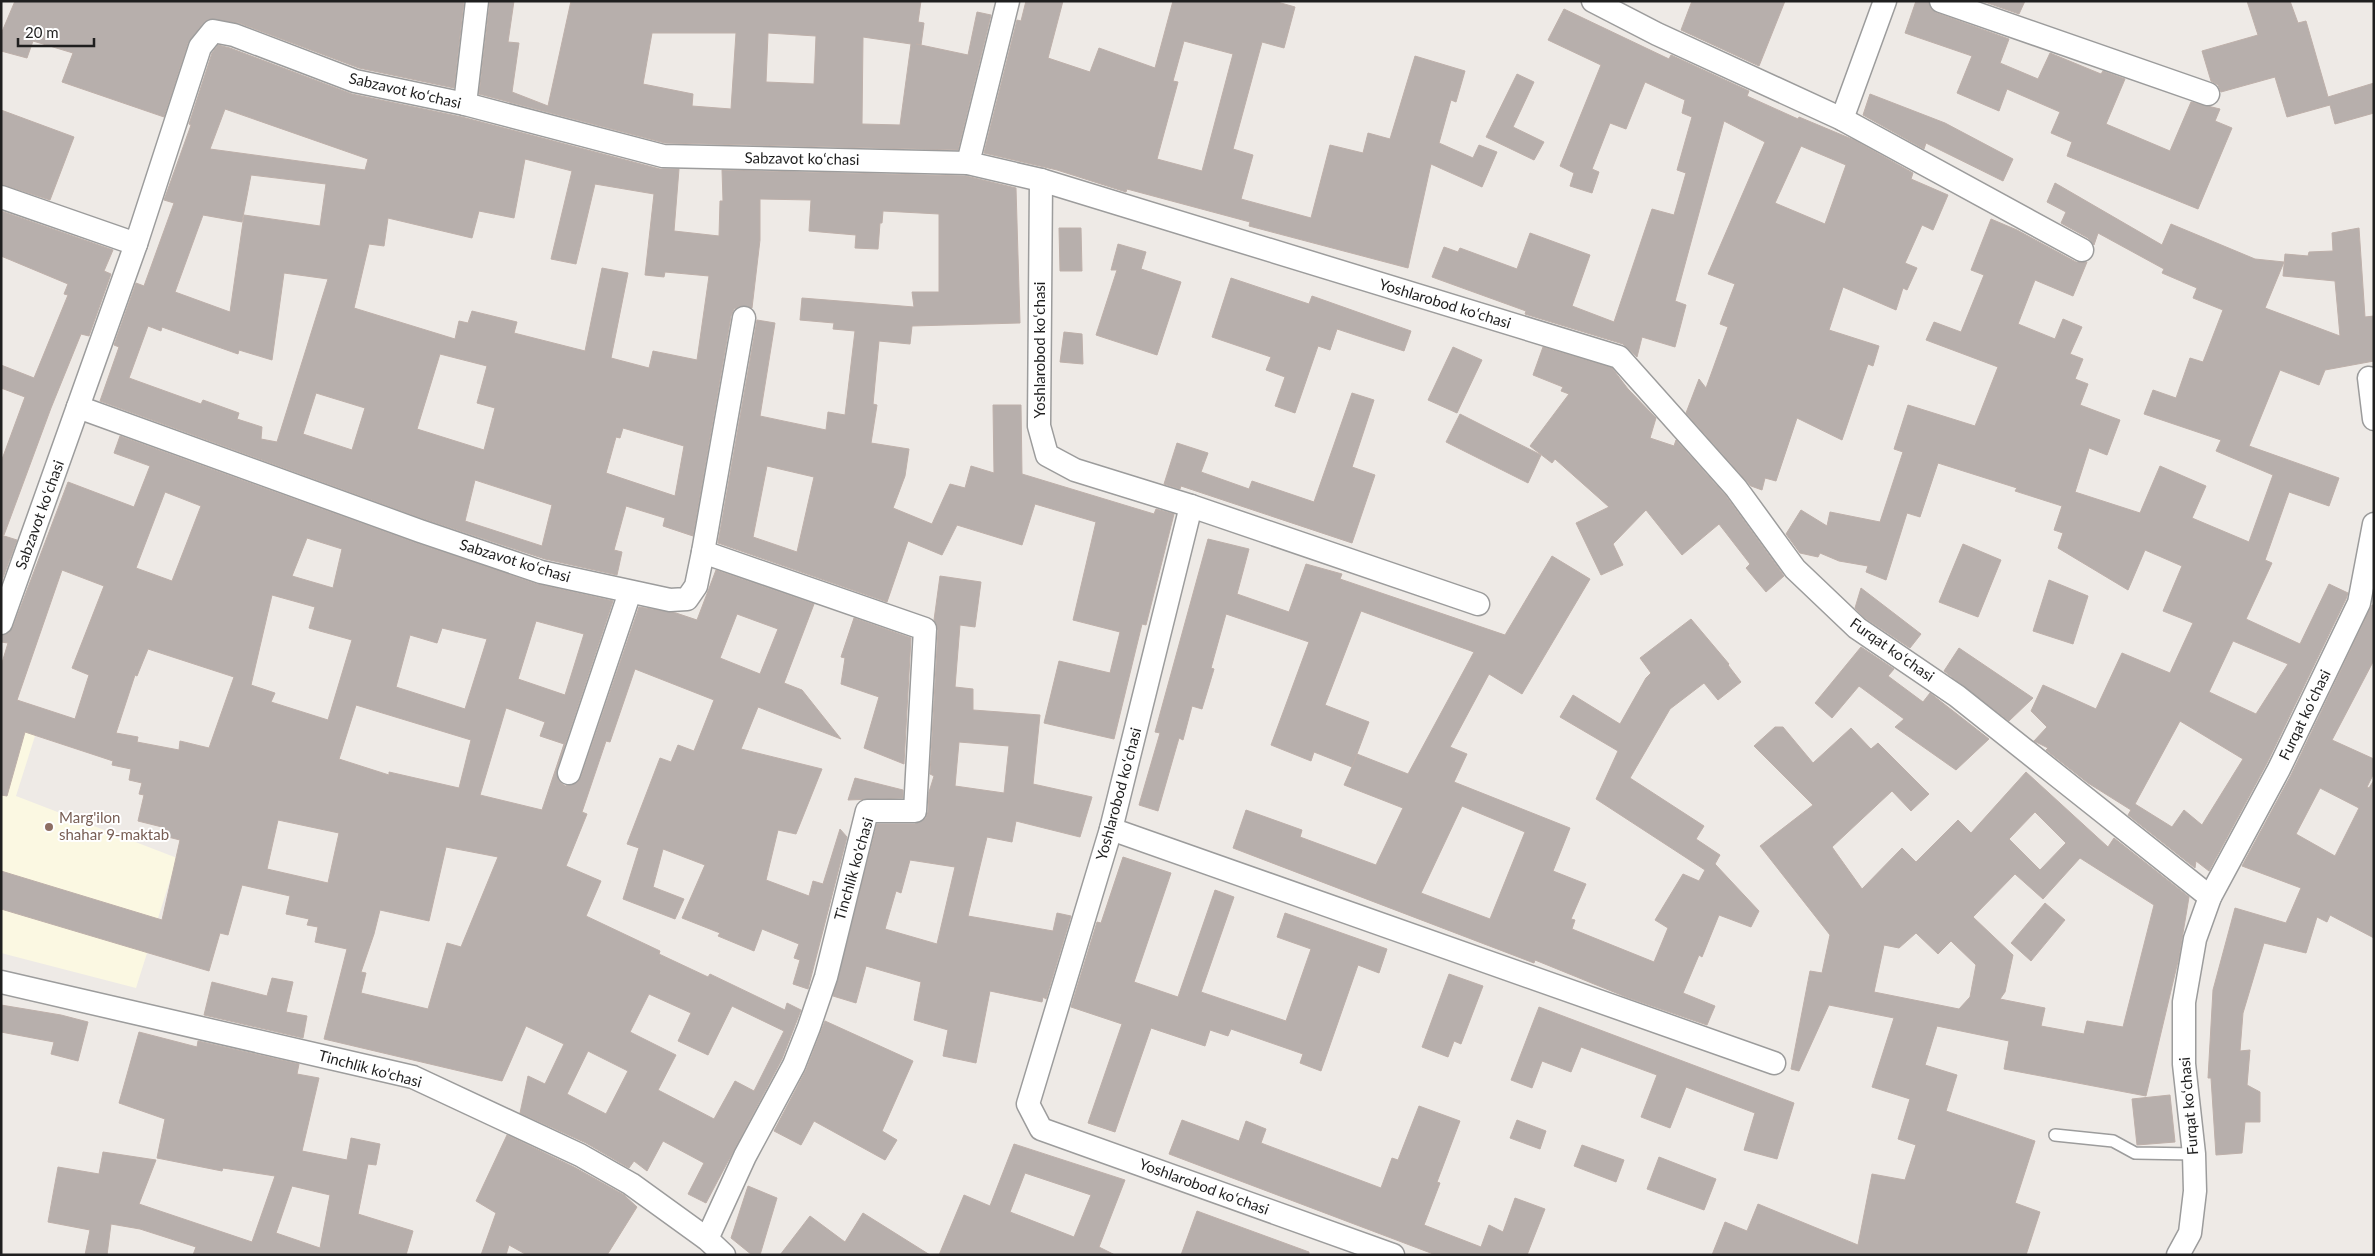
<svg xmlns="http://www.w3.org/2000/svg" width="2375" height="1256" font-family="Lato,sans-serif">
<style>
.education{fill:#fbf8e2}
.building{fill:#b7afac;stroke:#beb0aa;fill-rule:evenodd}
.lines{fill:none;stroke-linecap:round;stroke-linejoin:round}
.service-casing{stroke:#9c9c9c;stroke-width:14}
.minor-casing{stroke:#9c9c9c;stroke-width:25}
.service{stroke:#fff;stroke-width:11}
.minor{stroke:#fff;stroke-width:22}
.education-dot{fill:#8d6e63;stroke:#fff;stroke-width:2}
.labels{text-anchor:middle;stroke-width:4;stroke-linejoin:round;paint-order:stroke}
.street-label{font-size:15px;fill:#1f1f1f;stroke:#fff}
.education-label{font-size:15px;fill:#785e54;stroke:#fff;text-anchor:start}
</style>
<rect width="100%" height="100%" fill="#eeeae6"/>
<polygon class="education" points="1,705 41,717 16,796 177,858 136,988 1,953"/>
<g class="building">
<polygon points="15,1 464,1 454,88 359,68 239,23 209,19 203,23 188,43 164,117 62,82 73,53 33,41 27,58 1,51 1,34"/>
<path d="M490,1H514L508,42L519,43L512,92L548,106L571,1H921L918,22L924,23L921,45L916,44L968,55L977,12L991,15L958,150L665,143L479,94ZM652,33H736L731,109L692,106L693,94L643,84ZM768,33L816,36L814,84L766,82ZM863,37L911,44L900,125L862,124Z"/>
<path d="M1026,1H1063L1048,58L1090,72L1099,48L1155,68L1173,1H1274L1295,7L1284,48L1262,42L1233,149L1253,155L1241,199L1311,218L1330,145L1363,153L1368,133L1390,139L1415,56L1465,71L1456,102L1451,100L1439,143L1473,158L1479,145L1497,152L1482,187L1431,164L1408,268L1249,226L1250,222L1127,189L1126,192L1057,170L984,153L1017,20L1021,21ZM1184,41L1233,54L1202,171L1157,159L1178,82L1173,81Z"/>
<polygon points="1692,1 1785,1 1759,66 1681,30"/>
<polygon points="1916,1 1928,1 1931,9 1937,13 2009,39 2000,63 2038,79 2050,53 2101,74 2103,71 2125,79 2106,124 2170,151 2191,102 2220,109 2215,121 2232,128 2198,209 2067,156 2072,142 2051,133 2060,112 2007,89 1999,111 1957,93 1972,56 1905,33"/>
<polygon points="1982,1 2025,1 2019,14"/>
<polygon points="2247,1 2290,1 2298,23 2306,21 2328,97 2374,83 2374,113 2335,124 2330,105 2287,117 2275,77 2221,92 2218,85 2211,81 2202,51 2258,35"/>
<path d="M1564,9L1669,59L1671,55L1749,91L1747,96L1798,119L1799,117L1854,140L1913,173L1911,179L1948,195L1933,230L1922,225L1905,263L1917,268L1907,290L1903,288L1896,310L1843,287L1829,330L1879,346L1873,366L1868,364L1842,440L1797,418L1776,481L1765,478L1762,490L1751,486L1686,413L1699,379L1706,388L1728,327L1720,324L1735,284L1708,274L1765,142L1724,121L1675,301L1686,305L1675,347L1642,337L1637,357L1623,344L1525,314L1526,311L1432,277L1444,247L1458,252L1460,248L1517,269L1530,233L1590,255L1572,306L1614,322L1652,209L1674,215L1686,173L1677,170L1692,117L1682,113L1685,100L1645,82L1626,129L1610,123L1592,169L1599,172L1592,193L1570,186L1574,173L1560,166L1601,65L1548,40ZM1801,146L1846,165L1825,224L1775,203Z"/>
<path d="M218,45L230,48L352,94L462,117L660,169H679L674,231L719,236L720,201H723L722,170L966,176L1016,188L1020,323L912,326L910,344L879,341L873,404L877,405L871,443L909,449L905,476L893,508L932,524L950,484L965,488L971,466L994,473L993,405H1021L1022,474L1154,514L1156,509L1174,514L1146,625L1142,624L1114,739L1044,723L1059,661L1110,673L1120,632L1073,620L1096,522L1035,504L1022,545L957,525L942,555L908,541L887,602L718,543L757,320L775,323L760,416L826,430L828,412L845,415L855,331L833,329L834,323L800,320L802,298L914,307L912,292H939V214L883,211L882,223H880L878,249L855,248L856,235L809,231L811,200L760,199V240L752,308L740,306L734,309L731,316L693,536L663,526L665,518L626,506L614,550L622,552L617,575L545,559L424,519L100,401L119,347L114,345L136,283L144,286L174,203L164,200L191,125L189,124L212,53ZM225,109L368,159L365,170L210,149ZM525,159L572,171L551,259L576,264L595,184L654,194L645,275L664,277L665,272L709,276L697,360L653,351L649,368L611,358L628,273L602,268L585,351L514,333L517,322L472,311L468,323L459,321L455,339L354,308L369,244L384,246L388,218L472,238L479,211L514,218ZM251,175L326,184L320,226L244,215L230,312L175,292L203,215L242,222ZM284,273L328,279L277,442L261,439L262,427L237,419L239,413L203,400L201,404L129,378L148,326L161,331L162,327L238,354L239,350L272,360ZM440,354L487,366L477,403L495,408L484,450L417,429ZM316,393L365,408L352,450L303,434ZM623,428L684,446L675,496L606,473L616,437L620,438ZM767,466L814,477L797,552L753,537ZM475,480L552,505L542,546L465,521Z"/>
<polygon points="1517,74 1534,82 1513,127 1544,142 1534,160 1486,137"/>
<polygon points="1870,94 1945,123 2013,159 2003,181 1926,143 1924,149 1863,115"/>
<polygon points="1,110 74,137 50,200 1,184"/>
<path d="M2055,183L2162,245L2171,224L2255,259L2284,262L2265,308L2340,336L2335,281L2283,276L2285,254L2308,256L2309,252L2333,251L2332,233L2359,228L2365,317L2374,316V361L2325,370L2319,385L2280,370L2249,446L2339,478L2329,506L2289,492L2265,560L2272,563L2246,619L2300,644L2329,584L2348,593L2346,599L2267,763L2209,871L2196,861L2195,868L2128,815L2131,810L2088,783L2046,750L2048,748L2034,741L2047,727L2031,711L2043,685L2096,709L2122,653L2170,673L2193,623L2163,611L2182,566L2145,550L2128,590L2058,548L2063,533L2054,530L2062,506L2015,491L2017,488L1938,463L1920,517L1907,513L1886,580L1866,572L1868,566L1839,561L1820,553L1818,557L1800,553L1786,534L1801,510L1827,526L1830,512L1880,522L1903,452L1894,449L1908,405L1975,426L1998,367L1926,340L1934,322L1961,332L1984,275L1971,270L1991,219L2017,230L2076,262H2087L2073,296L2035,280L2018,324L2055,339L2063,319L2082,327L2070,354L2083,359L2075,379L2088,384L2080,405L2120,420L2107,455L2089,448L2075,492L2140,513L2160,466L2206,486L2192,518L2249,542L2273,475L2216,451L2221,440L2144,414L2153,390L2176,398L2190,358L2203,362L2223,310L2193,298L2197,288L2162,273L2164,269L2098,233L2094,245L2088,238L2061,223L2066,212L2047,202ZM2233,641L2288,664L2256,714L2209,692ZM2180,721L2243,759L2202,825L2184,810L2172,827L2135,804Z"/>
<polygon points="1,211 113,250 104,271 111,274 89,336 81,334 51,408 4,535 1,535 1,462 25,397 1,388 1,365 34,378 68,295 64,294 68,284 1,256"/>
<polygon points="1059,228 1081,228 1082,271 1060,271"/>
<polygon points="1118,244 1146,252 1141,269 1181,282 1157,355 1096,335 1117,270 1111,270"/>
<polygon points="1231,278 1309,304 1312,296 1411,331 1404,351 1337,329 1330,350 1318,346 1295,413 1275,406 1285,377 1266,370 1271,357 1212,337"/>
<polygon points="1064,332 1082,334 1083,364 1060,362"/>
<polygon points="1453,347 1482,360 1457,413 1428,400"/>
<polygon points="1543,347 1612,368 1628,389 1656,418 1650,438 1674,446 1676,440 1726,496 1784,576 1766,592 1746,568 1750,564 1719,524 1682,555 1646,510 1613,544 1623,565 1601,575 1576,523 1609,507 1555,459 1552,463 1530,446 1569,394 1561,391 1563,387 1533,375"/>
<polygon points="1352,393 1374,400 1352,467 1375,475 1352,543 1181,486 1180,489 1164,484 1177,443 1208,453 1201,472 1249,489 1252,481 1314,502"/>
<polygon points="1460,414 1541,455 1528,483 1446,442"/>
<path d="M120,436L416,543L537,584L613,601L557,769L559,781L565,786L577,783L581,777L639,607L676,613L697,620L716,570L814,604L784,683L802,690L841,739L758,707L741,749L822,769L796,834L778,830L766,880L809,896L813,881L823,884L840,829L847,837L808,989L793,984L800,960L794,958L799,944L762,929L754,951L718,936L720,933L682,918L705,865L663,849L653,887L684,899L675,919L623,899L639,848L627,844L660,758L671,762L678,745L694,751L714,700L635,669L610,742L606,741L582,812L587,814L566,866L601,881L586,916L660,951L659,954L708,977L710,974L785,1010L787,1003L801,1010L782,1059L706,1203L688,1194L704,1163L663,1141L647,1171L634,1161L629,1168L586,1143L520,1113L528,1076L545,1084L564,1044L526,1026L502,1081L324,1039L347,949L315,942L318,927L307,925L309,919L286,914L290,896L242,885L228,935L220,933L209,971L1,909V871L162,920L180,840L160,835L162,827L138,821L144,795L139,794L142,783L129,780L131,769L112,765L113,761L25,732L7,796L1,795V666L8,643L1,642V636L9,633L13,627L68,482L134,507L150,466L114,453ZM165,492L201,506L172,581L136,568ZM307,538L342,549L333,588L292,576ZM62,570L104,586L72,668L89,675L75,719L17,700ZM272,595L315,607L309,628L352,640L328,720L271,702L275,693L251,685ZM737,614L778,629L760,674L720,658ZM536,621L584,634L565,695L518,679ZM442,628L487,639L465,709L396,687L410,635L437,643ZM148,649L234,677L209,748L180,741L179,750L137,742L138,737L116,733L135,675L137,676ZM356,705L471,740L459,788L389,772V775L339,759ZM506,708L545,722L540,736L564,744L542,810L480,795ZM278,820L339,833L328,883L267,869ZM446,847L498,857L461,947L447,943L428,1009L361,993L366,973L361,972L374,934L380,910L429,921ZM649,994L691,1013L678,1041L708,1055L732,1006L784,1031L754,1091L735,1081L714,1119L658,1090L676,1055L630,1032ZM588,1051L628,1071L606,1114L567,1094Z"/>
<polygon points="1,535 17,540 1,583"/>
<path d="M1208,539L1249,549L1237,594L1289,612L1306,564L1342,574L1340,579L1505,635L1552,556L1590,579L1522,694L1489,674L1450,747L1467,754L1454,782L1570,828L1553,871L1586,884L1571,919L1575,920L1572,929L1654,962L1668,928L1655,920L1683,874L1699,881L1705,870L1596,799L1618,751L1560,717L1573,695L1620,724L1646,678L1651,673L1640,658L1691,619L1729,664L1728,665L1741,682L1718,700L1704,683L1670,709L1630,778L1704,826L1696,839L1720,855L1715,864L1759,911L1751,927L1719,915L1702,957L1699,955L1683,993L1715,1006L1707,1025L1626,997L1535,960L1534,963L1233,848L1246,810L1302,830L1300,837L1376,865L1403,808L1344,785L1352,767L1314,752L1311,761L1271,745L1309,642L1226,614L1211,668L1214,669L1202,709L1192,706L1183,740L1179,738L1158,811L1139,805L1160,733L1155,732ZM1361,611L1474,652L1408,774L1357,754L1352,767L1369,722L1325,705ZM1462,806L1525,832L1490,919L1421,893Z"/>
<polygon points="1963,544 2001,560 1978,617 1939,602"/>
<path d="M940,576L981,582L975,627L960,625L955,687L973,689V710L1040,715L1033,784L1092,797L1080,837L1016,821L1012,842L987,837L968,916L1053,931L1057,913L1071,916L1046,999L1043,997L1042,1002L990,991L976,1063L943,1056L948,1030L914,1020L921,982L866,966L856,1003L833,996L877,824H915L926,818L928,812L929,792L934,776L930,774L938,630L934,620ZM959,742L1009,746L1004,793L955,786ZM910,860L955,867L937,944L885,929L896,891L901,893Z"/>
<polygon points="2049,580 2088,596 2073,644 2033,631"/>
<polygon points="1861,588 1921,634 1910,648 1865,618 1855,608"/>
<path d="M2372,605H2374V660L2332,740L2374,759V773L2367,787L2369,788L2374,780V938L2330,915L2327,922L2317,917L2306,953L2264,943L2243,1013L2240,1051L2250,1050L2247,1085L2260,1092V1122H2245L2242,1153L2216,1155L2211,1078H2208L2213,990L2235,908L2286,923L2301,888L2242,866L2291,775ZM2320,788L2359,808L2335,856L2296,834Z"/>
<polygon points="854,618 911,638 904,764 864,748 879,697 841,684 845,658 841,657"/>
<polygon points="1861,647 1894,669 1888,676 1923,702 1930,693 1989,739 1956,770 1895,727 1904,719 1859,686 1832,718 1815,703"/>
<polygon points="1959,648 2033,698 2009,721 1944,671"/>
<path d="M1775,727H1783L1813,763L1851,728L1871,749L1878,743L1929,794L1911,811L1892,791L1832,847L1862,889L1902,848L1916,862L1958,820L1971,833L2026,772L2108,847L2114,838L2189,897L2179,957L2146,1096L2004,1069L2009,1041L1937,1026L1925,1065L1957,1075L1946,1111L2035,1141L2015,1203L2040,1212L2026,1255H1712L1725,1222L1747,1231L1758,1204L1858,1245L1872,1174L1905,1180L1916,1145L1898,1139L1910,1099L1872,1087L1894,1018L1829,1005L1799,1071L1791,1069L1810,971L1822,973L1830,935L1760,846L1813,805L1754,746ZM2035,812L2066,843L2040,870L2009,839ZM2080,858L2154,905L2123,1027L2087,1021L2084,1034L2041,1026L2045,1008L2000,999L2005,992L2013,955L1973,917L2015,874L2043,899ZM1916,933L1938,954L1951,941L1976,965L1970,997L1959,1009L1874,992L1884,945L1899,948Z"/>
<polygon points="855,778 903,790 903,798 848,800"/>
<polygon points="1123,857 1171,873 1134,982 1178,997 1215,890 1234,897 1201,992 1286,1021 1311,949 1277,937 1285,913 1387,949 1379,973 1358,965 1321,1071 1300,1063 1303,1054 1231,1029 1228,1036 1210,1030 1205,1046 1151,1028 1115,1132 1088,1123 1122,1024 1071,1007 1097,922 1101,923"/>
<polygon points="2045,903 2065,920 2031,961 2011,943"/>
<polygon points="1449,974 1483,986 1461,1044 1454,1041 1448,1057 1422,1047"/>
<polygon points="272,978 293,982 286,1012 307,1016 303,1038 204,1015 212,982 267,996"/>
<polygon points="1,1005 61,1015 88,1022 78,1061 51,1054 54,1042 1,1032"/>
<polygon points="1539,1007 1794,1103 1777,1159 1744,1150 1755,1113 1686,1087 1670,1128 1641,1117 1657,1075 1581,1047 1571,1072 1542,1061 1532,1088 1511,1080"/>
<polygon points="825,1021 913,1061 882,1131 897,1140 885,1160 814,1121 801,1145 774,1131 806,1070"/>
<path d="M139,1032L197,1047L198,1041L299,1064L297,1074L319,1078L302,1151L347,1160L351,1138L380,1144L376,1165L368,1164L358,1214L413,1231L406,1255H193L196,1247L140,1229L111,1224L107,1255H85L90,1230L48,1222L58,1167L99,1174L103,1152L156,1160L139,1204L252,1242L275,1176L223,1168L222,1171L157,1158L165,1119L119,1103ZM292,1186L330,1195L320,1248L276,1233Z"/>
<polygon points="2170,1095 2175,1142 2137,1145 2132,1099"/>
<polygon points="1419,1106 1460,1121 1437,1182 1440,1183 1424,1225 1481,1247 1489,1225 1503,1232 1515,1198 1545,1209 1527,1255 1436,1255 1169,1154 1182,1120 1239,1141 1246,1121 1266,1129 1261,1143 1381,1188 1392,1158 1398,1160"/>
<polygon points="1517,1120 1546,1131 1540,1149 1510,1138"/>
<polygon points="507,1135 574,1167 624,1195 637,1207 607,1255 527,1255 509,1245 506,1255 481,1255 496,1213 476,1201"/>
<path d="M1014,1144L1125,1180L1099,1247L1115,1255H939L964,1195L990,1206ZM1025,1173L1091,1195L1074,1237L1010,1212Z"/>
<polygon points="1582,1145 1624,1160 1616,1182 1574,1166"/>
<polygon points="1659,1157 1716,1179 1704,1210 1647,1189"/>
<polygon points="748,1186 777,1198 760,1255 752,1255 731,1238"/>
<polygon points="1197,1211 1309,1252 1309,1255 1181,1255"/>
<polygon points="863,1213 930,1255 780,1255 810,1216 845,1242"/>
</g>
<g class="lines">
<g class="service-casing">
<polyline id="service" points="2055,1135 2113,1141 2135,1153 2194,1154"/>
</g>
<g class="minor-casing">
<g id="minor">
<polyline points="1008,1 968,163 1041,180 1619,357 1736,488 1795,569 1857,628 1957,696 2210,897"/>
<polyline points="1593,1 1657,34 1842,119 2082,250"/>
<polyline points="1941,1 2208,94"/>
<polyline points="465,104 477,1"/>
<polyline points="1842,119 1885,1"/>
<polyline points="1041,180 1039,426 1047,455 1075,470 1191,506 1111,829 1028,1104 1041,1129 1393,1255"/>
<polyline points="1,197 136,244"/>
<polyline points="2369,378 2374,419"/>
<polyline points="78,407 420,531 541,572 670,600 687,599 696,586 703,552 744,318"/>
<polyline points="1191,506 1478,604"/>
<polyline points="703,552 925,629 915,811 867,811 826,977 809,1027 794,1065 745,1156 707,1239"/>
<polyline points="1,623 136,244 200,47 213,31 234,35 355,81 465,104 663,156 968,163"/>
<polyline points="569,773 630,592"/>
<polyline points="1111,829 1774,1063"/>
<polyline points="1,982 413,1077 580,1155 631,1184 707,1239 724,1255"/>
<polyline points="2178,1255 2190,1233 2195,1191 2194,1154 2184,1064 2184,1002 2195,939 2210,897 2279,769 2359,603 2374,524"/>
</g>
</g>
<use href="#service" class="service"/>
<use href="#minor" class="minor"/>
</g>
<circle class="education-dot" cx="49" cy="827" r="5"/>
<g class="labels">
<g class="street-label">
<text transform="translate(405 91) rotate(13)" y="5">Sabzavot koʻchasi</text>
<text transform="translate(802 159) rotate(1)" y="5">Sabzavot koʻchasi</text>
<text transform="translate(1445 304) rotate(17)" y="5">Yoshlarobod koʻchasi</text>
<text transform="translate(1040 350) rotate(-90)" y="5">Yoshlarobod koʻchasi</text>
<text transform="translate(40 515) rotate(-70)" y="5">Sabzavot koʻchasi</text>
<text transform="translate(515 561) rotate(17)" y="5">Sabzavot koʻchasi</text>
<text transform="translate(1892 650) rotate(35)" y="5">Furqat koʻchasi</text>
<text transform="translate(2305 715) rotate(-64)" y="5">Furqat koʻchasi</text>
<text transform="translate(1119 794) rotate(-75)" y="5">Yoshlarobod koʻchasi</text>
<text transform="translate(854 869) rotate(-74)" y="5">Tinchlik ko'chasi</text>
<text transform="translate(370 1069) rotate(15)" y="5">Tinchlik ko'chasi</text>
<text transform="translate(2189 1106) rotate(-95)" y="5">Furqat koʻchasi</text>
<text transform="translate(1204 1187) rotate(20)" y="5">Yoshlarobod koʻchasi</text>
</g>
<g class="education-label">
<text x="59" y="823">Marg'ilon<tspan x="59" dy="17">shahar 9-maktab</tspan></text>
</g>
</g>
<rect width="2375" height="1256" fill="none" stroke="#1f1f1f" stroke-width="5"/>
<path d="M18 38v8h76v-8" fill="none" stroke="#1f1f1f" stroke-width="2.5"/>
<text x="25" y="38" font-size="15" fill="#1f1f1f" stroke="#ffffff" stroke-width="4" paint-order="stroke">20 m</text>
</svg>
